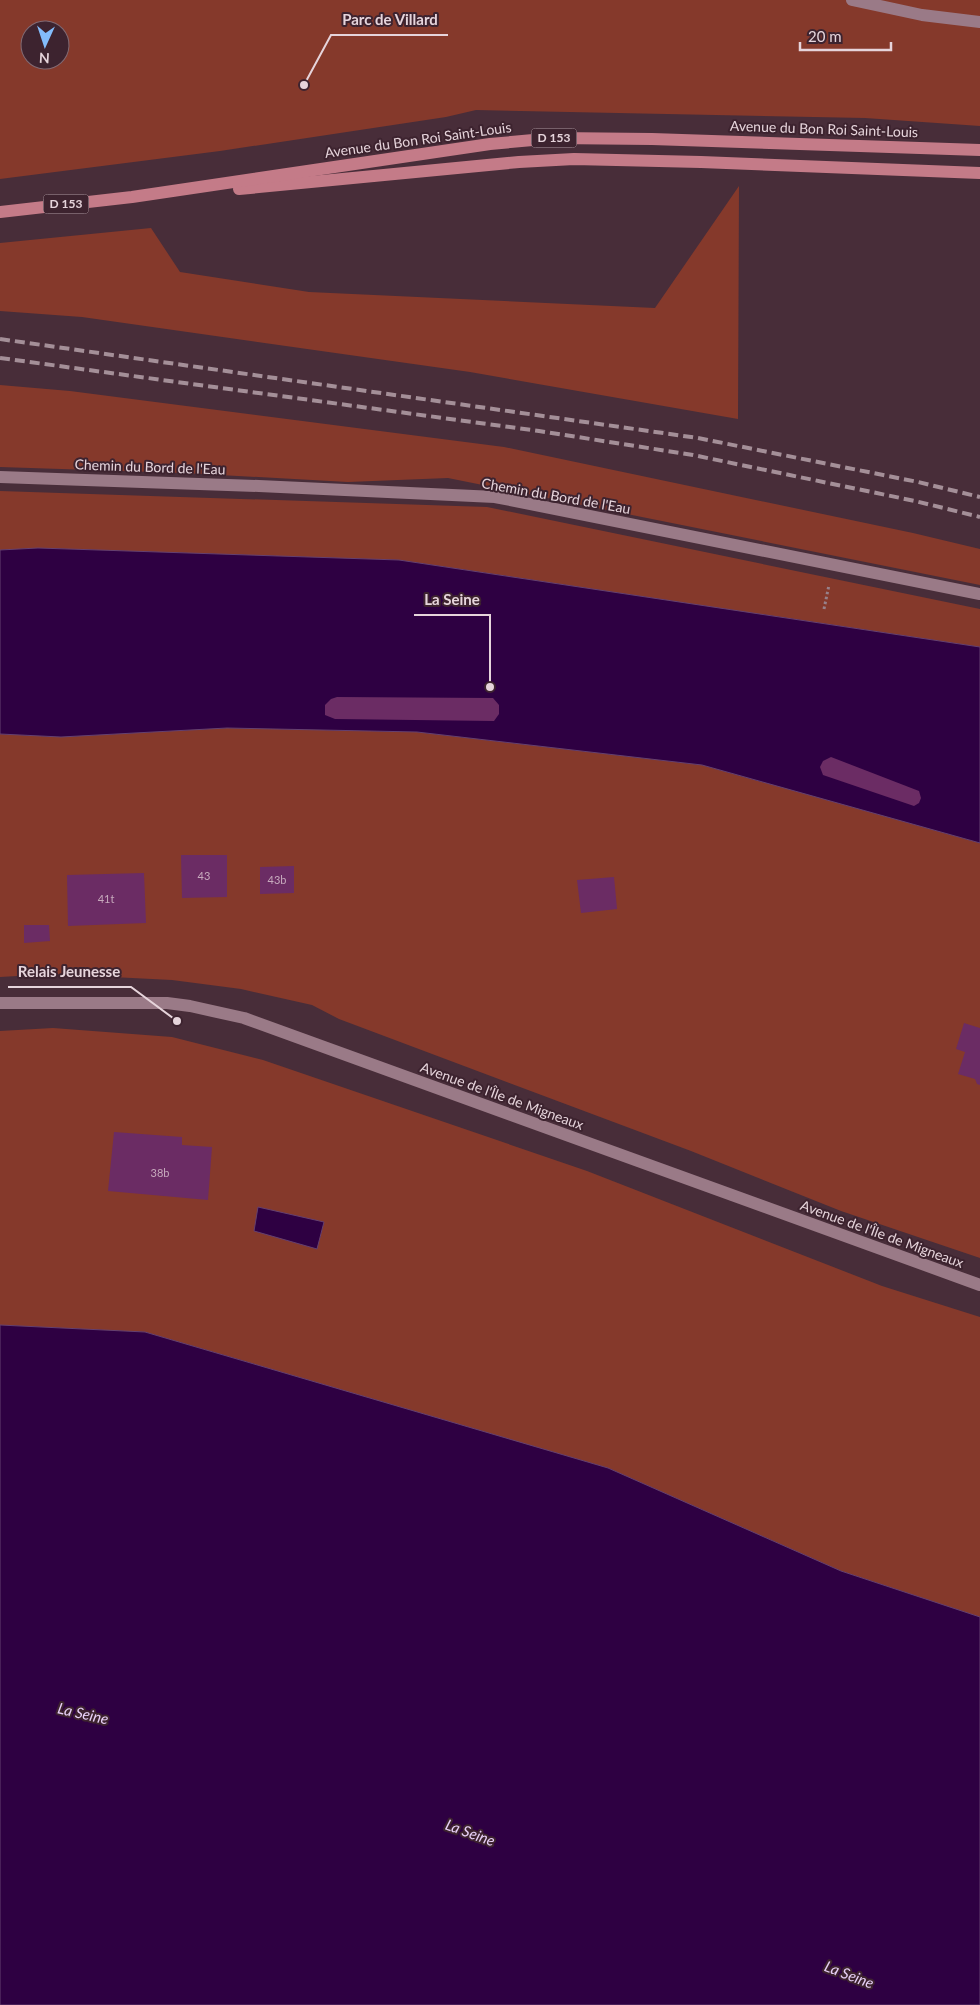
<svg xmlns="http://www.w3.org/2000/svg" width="980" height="2005" font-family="Lato,sans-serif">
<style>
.green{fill:#85392b;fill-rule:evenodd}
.water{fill:#2e0042;stroke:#654070}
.building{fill:#6b2c64}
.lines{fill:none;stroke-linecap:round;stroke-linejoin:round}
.path{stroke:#97818a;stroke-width:3;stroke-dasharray:2.5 2.5;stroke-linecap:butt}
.lane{stroke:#9a7a87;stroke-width:12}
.street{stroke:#9a7a87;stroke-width:12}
.primary{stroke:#c47b88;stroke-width:12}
.rail{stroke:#a48f98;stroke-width:4;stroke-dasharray:10 5;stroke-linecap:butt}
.labels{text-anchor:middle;stroke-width:4;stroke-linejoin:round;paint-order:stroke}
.number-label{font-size:11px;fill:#c7aabd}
.shield{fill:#3d232f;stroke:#b39fa7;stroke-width:1}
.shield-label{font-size:12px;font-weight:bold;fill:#e6d4db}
.street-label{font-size:14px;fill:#e6d4db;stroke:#3d232f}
.water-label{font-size:15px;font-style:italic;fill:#e8d0f7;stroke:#3d232f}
.leader{fill:none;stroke:#e6d4db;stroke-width:2}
.callout-dot{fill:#e6d4db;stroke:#3d232f;stroke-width:2}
.callout-label{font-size:15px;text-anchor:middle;font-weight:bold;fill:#e6d4db;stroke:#3d232f;stroke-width:4;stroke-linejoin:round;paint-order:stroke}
</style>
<rect width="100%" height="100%" fill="#482d39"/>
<g class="green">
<path d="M0,0H980V126L865,118L476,110L446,117L220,151L0,179ZM30,30H60V60H30Z"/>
<polygon points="739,186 738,419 470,372 82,317 0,311 0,243 151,228 180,272 309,292 655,308"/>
<polygon points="0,385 70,391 504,447 913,533 980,549 980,585 448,478 348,482 183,473 0,467"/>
<polygon points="0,491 487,507 980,609 980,647 399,560 38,548 0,550"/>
<polygon points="227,728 417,732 702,765 980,843 980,1258 841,1211 691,1151 339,1019 312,1005 241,989 172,980 52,974 0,977 0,734 61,737"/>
<polygon points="53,1028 172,1037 263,1060 587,1171 882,1286 980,1317 980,1617 841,1571 608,1468 145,1332 0,1325 0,1031"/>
</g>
<g class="water">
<polygon points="38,548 399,560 980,647 980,843 702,765 417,732 227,728 61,737 0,734 0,550"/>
<polygon points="258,1207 324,1222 317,1249 254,1231"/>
<polygon points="0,1325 145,1332 608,1468 841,1571 980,1617 980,2005 0,2005"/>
</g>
<g class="building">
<polygon points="337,697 493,698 499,705 499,714 494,721 335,719 325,715 325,705 331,699"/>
<polygon points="831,757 919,791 921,798 919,803 914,806 823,775 820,767 823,761"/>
<polygon points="181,855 227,855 227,897 182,898"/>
<polygon points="294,866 294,893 260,894 260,867"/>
<polygon points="144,873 146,923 68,926 67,875"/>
<polygon points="614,877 617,909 581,913 577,880"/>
<polygon points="24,925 49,925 50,941 24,943"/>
<polygon points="964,1023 980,1028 980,1085 977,1084 975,1079 958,1074 965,1052 956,1049"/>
<polygon points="114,1132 182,1137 182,1145 212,1147 208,1200 108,1191"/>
</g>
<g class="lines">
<polyline class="path" points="824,609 829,585"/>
<polyline class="lane" points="852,0 922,15 980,22"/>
<g class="street">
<polyline points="0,477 259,486 495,497 980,594"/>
<polyline points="0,1003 167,1003 190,1006 244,1018 980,1285"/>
</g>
<g class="primary">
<polyline points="239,189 519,162 574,159 701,162 980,173"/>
<polyline points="0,212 132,197 490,144 555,138 652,139 980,150"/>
</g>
<g class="rail">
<polyline points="0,339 698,438 918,482 980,497"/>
<polyline points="0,358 539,431 693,455 915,501 980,517"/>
</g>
</g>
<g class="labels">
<g class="number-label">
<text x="204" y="880">43</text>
<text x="277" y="884">43b</text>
<text x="106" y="903">41t</text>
<text x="160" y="1177">38b</text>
</g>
<g class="shield">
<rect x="531.5" y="128.5" width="45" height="19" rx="4"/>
<rect x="43.5" y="194.5" width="45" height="19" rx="4"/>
</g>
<g class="shield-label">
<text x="554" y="142">D 153</text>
<text x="66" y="208">D 153</text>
</g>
<g class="street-label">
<text transform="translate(824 129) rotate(2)" y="5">Avenue du Bon Roi Saint-Louis</text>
<text transform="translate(418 140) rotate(-8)" y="5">Avenue du Bon Roi Saint-Louis</text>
<text transform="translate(150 467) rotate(2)" y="5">Chemin du Bord de l'Eau</text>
<text transform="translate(556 496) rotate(10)" y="5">Chemin du Bord de l'Eau</text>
<text transform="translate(502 1096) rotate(20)" y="5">Avenue de l'Île de Migneaux</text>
<text transform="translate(882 1234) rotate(20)" y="5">Avenue de l'Île de Migneaux</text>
</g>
<g class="water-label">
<text transform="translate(83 1714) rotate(13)" y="5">La Seine</text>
<text transform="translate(470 1833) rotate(20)" y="5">La Seine</text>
<text transform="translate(849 1975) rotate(21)" y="5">La Seine</text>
</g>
</g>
<path class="leader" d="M304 85L331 35H448M490 687L490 615H414M177 1021L131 987H8"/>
<g class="callout-dot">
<circle cx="304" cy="85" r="5"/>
<circle cx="490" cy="687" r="5"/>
<circle cx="177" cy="1021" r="5"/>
</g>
<g class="callout-label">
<text x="390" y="25">Parc de Villard</text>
<text x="452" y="605">La Seine</text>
<text x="69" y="977">Relais Jeunesse</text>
</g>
<g transform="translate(45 45) rotate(183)"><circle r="24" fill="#3d232f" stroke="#816a74"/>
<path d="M0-4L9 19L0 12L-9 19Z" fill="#83bcfb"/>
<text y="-8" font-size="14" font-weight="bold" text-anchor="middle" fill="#e6d4db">N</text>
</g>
<path d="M800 42v8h91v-8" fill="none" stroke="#e6d4db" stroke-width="2.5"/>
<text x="808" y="42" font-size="15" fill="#e6d4db" stroke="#3d232f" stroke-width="4" paint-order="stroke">20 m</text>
</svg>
